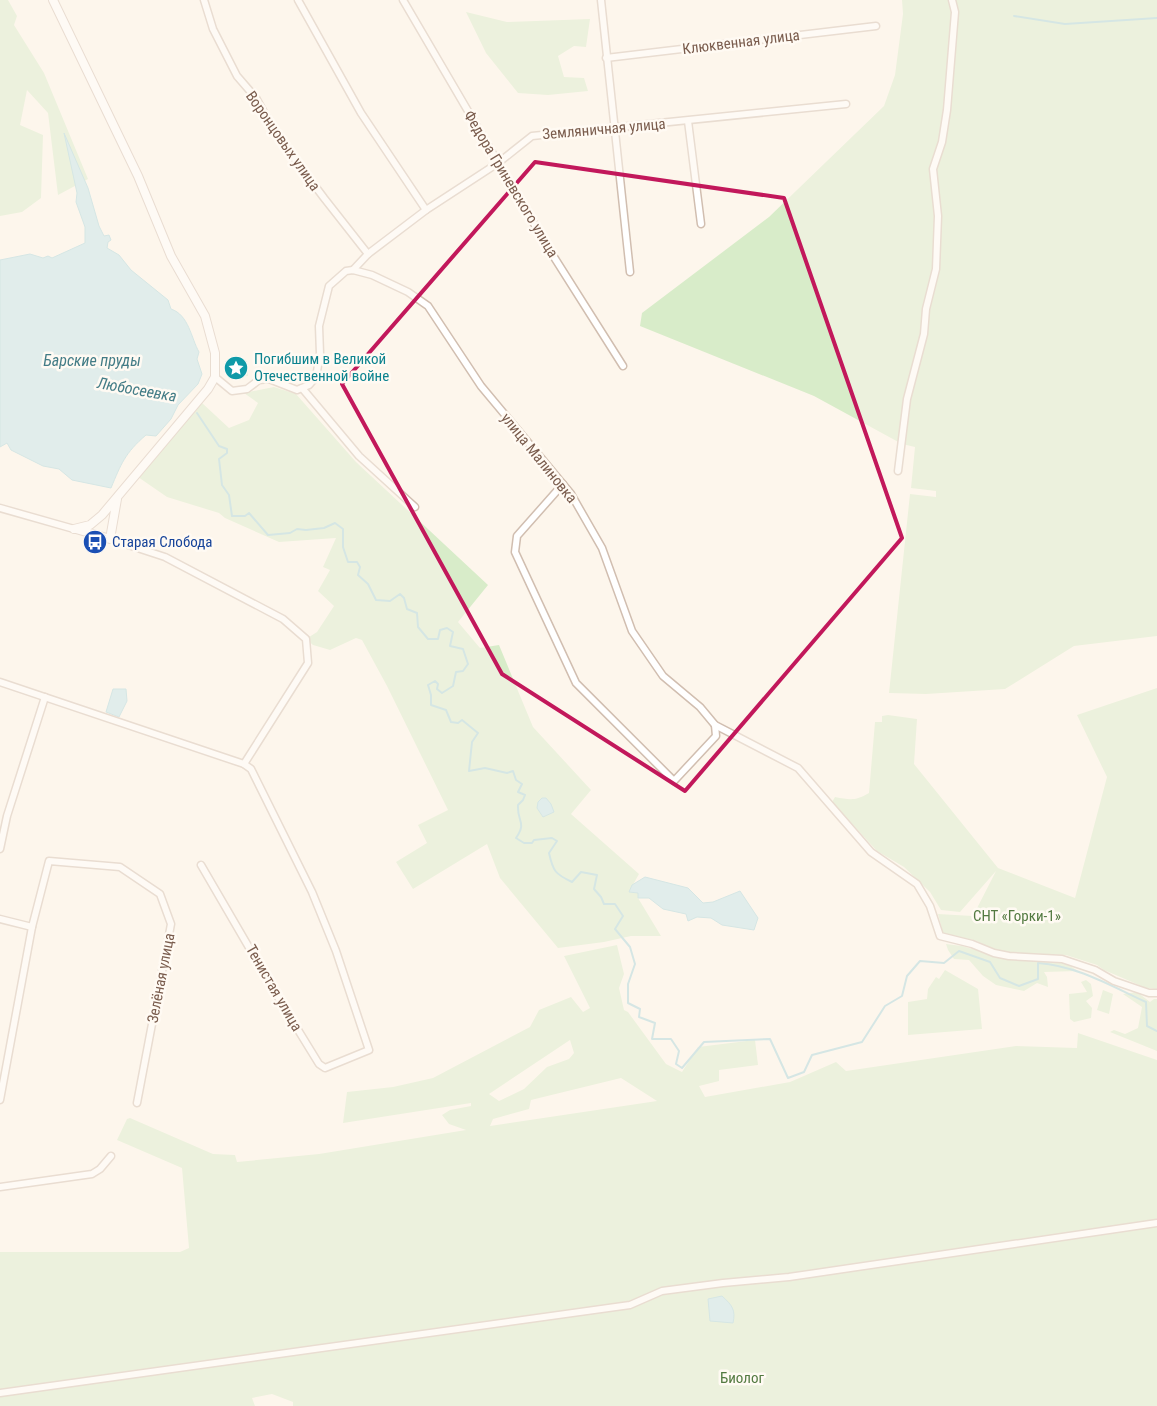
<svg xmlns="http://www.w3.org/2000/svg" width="1157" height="1406" font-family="'Roboto Condensed',sans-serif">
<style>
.green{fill:#d8ecc9;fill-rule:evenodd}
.water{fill:#bfe3e8;stroke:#a5d3da}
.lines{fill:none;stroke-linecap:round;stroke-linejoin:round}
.stream{stroke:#a5d3da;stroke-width:2}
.minor-casing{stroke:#d1beb0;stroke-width:9}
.tertiary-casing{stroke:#d1beb0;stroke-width:10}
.minor{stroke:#fff;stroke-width:6}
.tertiary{stroke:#fff;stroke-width:8}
.marked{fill:none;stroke:#c2185b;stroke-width:4;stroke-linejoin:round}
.labels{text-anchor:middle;stroke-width:5;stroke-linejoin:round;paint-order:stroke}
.street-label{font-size:15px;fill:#7a5c4d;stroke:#fffaf3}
.culture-label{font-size:15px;fill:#0d838f;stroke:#fffaf3;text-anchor:start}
.transit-label{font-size:15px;fill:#164399;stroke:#fffaf3;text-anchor:start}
.park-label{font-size:15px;fill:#537a41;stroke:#fffaf3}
.water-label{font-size:16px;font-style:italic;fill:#437c86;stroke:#fffaf3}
</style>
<rect width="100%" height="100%" fill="#fdf6ec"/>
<g class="green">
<polygon points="0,0 8,0 17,16 14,25 44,73 88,179 58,195 48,113 27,90 20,125 43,135 41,198 22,212 0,216"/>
<polygon points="902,0 1157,0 1157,636 1074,646 1005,689 926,694 889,693 910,494 936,497 936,491 911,488 915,447 902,444 814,396 640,326 642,313 769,217 884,106 895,75 903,14"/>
<polygon points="466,12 507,22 590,19 586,47 574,46 558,56 564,77 584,78 588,91 548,95 518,93 486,53"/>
<polygon points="236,355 246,360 248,376 237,377 229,374 227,359"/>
<polygon points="274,387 296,394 356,462 488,585 458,622 480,648 499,645 533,727 591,790 571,814 639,874 629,892 638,893 638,898 661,936 631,936 604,942 558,948 500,878 487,844 413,889 396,862 427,843 418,825 448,810 387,686 362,640 356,638 330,650 313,645 306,639 317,632 334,606 318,591 330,570 323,567 336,538 279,542 225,518 219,513 167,497 138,477 201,402 229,428 249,420 258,403 244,393"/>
<path d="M1157,688V989L1146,988L1104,970L1097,965L1066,955L998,952L977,941L943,933L938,914L973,916L996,871L960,912L941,910L930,892L904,867L877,851L832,802L835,797C851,800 855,801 869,793L875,722H882V716L888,715L917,719L914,764L998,868L1075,898L1107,777L1077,715Z"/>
<polygon points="946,944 962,946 1001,957 1020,960 1064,962 1078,971 1044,972 1047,977 1048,987 1037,983 1024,991 996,985 983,976 969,960 954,959 948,950"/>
<path d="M617,945L624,974L619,988L624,1010L628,1012L666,1064L682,1072L698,1047L755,1040L758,1065L719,1070V1081L699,1086L705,1097L790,1082L836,1062L846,1071L1016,1046L1077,1048L1078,1033L1157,1060V1406H293V1402L272,1394L252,1398L255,1406H0V1252H180L189,1248L182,1168L117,1140L127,1119L130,1118L213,1154L235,1155L237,1162L319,1154L466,1130L449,1124L442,1115L450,1110L471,1106V1103L343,1123L347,1092L393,1087L433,1078L530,1027L539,1010L571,997L583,1012L590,1008L564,956ZM570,1040L574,1053L569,1059L547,1067L524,1089L499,1101L489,1094ZM621,1078L657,1101L490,1126L493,1119L529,1109L531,1100Z"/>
<polygon points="945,970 978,989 982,1029 908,1035 908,1002 927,999 928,989 936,977 939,979"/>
<polygon points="1086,980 1091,984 1093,996 1086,1001 1092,1008 1091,1018 1074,1022 1070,1019 1069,994 1087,992 1081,982"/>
<polygon points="1103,990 1113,994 1109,1014 1097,1010"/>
<polygon points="1137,992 1150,1002 1154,999 1157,999 1157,1051 1110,1032 1114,1030 1125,1034 1138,1028 1142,1007 1123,994"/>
</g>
<g class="water">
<path d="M64,133L88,188L99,226L104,236L109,235L111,240L108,242L107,248L119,255L131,270L168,300L171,309C189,315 191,338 199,352L197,359L202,374L198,384L178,405L171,419L156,436L146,435C125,453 121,464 111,488L72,480L59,469L43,466L11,450L7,443L0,447V260L30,254L43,258L48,256L52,258L85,243V227L76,202L77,193Z"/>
<polygon points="113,689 126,689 127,701 119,717 106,712"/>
<polygon points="542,798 546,798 551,804 554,812 543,817 537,808 538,802"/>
<polygon points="645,877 688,888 703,903 713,902 740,891 758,918 754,930 722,925 711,918 697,917 688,921 686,914 663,909 649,898 638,898 638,893 629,892 632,885"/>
<path d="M722,1296C732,1305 736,1310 733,1323L710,1321L708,1299Z"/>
</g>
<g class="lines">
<g class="stream">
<polyline points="1014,16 1065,24 1157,18"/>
<path d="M197,413L219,446L227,449V453L219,459L222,485L229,495L232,516H245L249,513L268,535L290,533L297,529L306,530L324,528L335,523L343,529V547L348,562H357L360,567L358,575L368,584L376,600L390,601L400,594L404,598L407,609L417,613L418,627L428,639H438L440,630L447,628L453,632L450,646L463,649L468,664L463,671L456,672L453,686L442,693L437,689L438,684L435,681L428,685L431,695V705L446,710L451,722L458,723L462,720L478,733L472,742L469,771L485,768L507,773L513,771L516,780L522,784L518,792L525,795L523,800L518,805C517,822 527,822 516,838L524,843H532L534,840L552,838L557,841L549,853C553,871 555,874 572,882L581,872L597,875L594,889L601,897L604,904H615L623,916L615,929L630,947L635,964L628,984V1003L640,1009L639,1017L655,1023L652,1039H671L679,1051L676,1064L682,1068L704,1042L770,1039L788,1078L804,1072L812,1055L862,1042L885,1006L902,996L907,976L920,961L944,963L959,951L990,962L1000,978L1019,986L1038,979V963C1078,966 1111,986 1146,1002L1147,1026L1157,1031"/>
</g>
<g class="minor-casing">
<g id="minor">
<polyline points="204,0 213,29 237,76 256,98 276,134 324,198 368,254 353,270"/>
<polyline points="298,0 361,113 426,210"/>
<polyline points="403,0 547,246 623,366"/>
<polyline points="601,0 630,272"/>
<polyline points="606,58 876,26"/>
<polyline points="688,121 701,224"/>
<polyline points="368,254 426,210 498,163 532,136 846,104"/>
<polyline points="215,377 232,391 247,389 259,380 269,379 297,390 309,385 316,377 320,354 319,326 329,286 346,271 353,270 372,275 408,292 428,306 481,386 571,494 602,548 632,631 663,676 700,707 715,725 798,768 871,852 917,884 930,906 940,936 972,944 994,953 1009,956 1062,959 1095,970 1114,981 1149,993 1157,993"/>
<polyline points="302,388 359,456 415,507"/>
<polyline points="898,471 907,399 924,334 926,309 936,269 938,216 933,169 942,142 947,110 955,12 952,0"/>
<polyline points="563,484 517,536 515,552 576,683 674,781 716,736 715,725"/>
<polyline points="0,508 74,529"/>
<polyline points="110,539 165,557 283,619 306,639 308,663 244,764 251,769 312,892 336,951 369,1050 325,1068 319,1064 279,999 201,865"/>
<polyline points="0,682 244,764"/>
<polyline points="0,849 7,816 45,697"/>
<polyline points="0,919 32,927 49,861 120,867 160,894 171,924 137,1103"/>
<polyline points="0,1100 32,927"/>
<polyline points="0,1187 92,1174 100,1169 111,1156"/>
<polyline points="0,1393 630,1305 662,1291 723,1283 789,1277 1157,1223"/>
</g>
</g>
<g class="tertiary-casing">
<g id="tertiary">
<polyline points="53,0 138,176 171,256 205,316 215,353 215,377 208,389 102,515 90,525 74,529"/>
<polyline points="76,529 110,539 117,499"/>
</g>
</g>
<use href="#minor" class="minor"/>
<use href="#tertiary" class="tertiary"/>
</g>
<path d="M0 0H1157V1406H0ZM535,162L784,198L902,538L685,791L502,674L342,384Z" fill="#fdf6ec" fill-opacity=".55" fill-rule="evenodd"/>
<path class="marked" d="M535,162L784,198L902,538L685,791L502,674L342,384Z"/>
<defs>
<g id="sight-disc" transform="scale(1.25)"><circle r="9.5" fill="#0f9aa8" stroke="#fffaf3"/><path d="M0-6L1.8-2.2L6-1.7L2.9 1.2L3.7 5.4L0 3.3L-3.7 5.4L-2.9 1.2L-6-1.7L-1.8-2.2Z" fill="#fff"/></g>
<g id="bus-disc" transform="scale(1.25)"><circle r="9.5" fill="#1a4fb4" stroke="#fffaf3"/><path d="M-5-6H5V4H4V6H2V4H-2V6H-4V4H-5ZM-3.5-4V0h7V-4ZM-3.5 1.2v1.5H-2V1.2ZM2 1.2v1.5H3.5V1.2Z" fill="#fff"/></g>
</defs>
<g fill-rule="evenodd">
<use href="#sight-disc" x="236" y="368"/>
<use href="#bus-disc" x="95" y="542"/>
</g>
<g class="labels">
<g class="street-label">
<text transform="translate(741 42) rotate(-7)" y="5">Клюквенная улица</text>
<text transform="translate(604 129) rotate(-5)" y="5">Земляничная улица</text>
<text transform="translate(283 141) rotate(55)" y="5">Воронцовых улица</text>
<text transform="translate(511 184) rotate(59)" y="5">Федора Гриневского улица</text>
<text transform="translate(539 458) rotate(51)" y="5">улица Малиновка</text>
<text transform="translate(161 978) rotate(-79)" y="5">Зелёная улица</text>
<text transform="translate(274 988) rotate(60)" y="5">Тенистая улица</text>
</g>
<g class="culture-label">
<text x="254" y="364">Погибшим в Великой<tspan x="254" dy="17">Отечественной войне</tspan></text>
</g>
<g class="transit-label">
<text x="112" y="547">Старая Слобода</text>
</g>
<g class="park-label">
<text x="1017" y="921">СНТ «Горки-1»</text>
<text x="742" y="1383">Биолог</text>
</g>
<g class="water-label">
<text x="92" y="366">Барские пруды</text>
<text transform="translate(137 389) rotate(10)" y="6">Любосеевка</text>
</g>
</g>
</svg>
